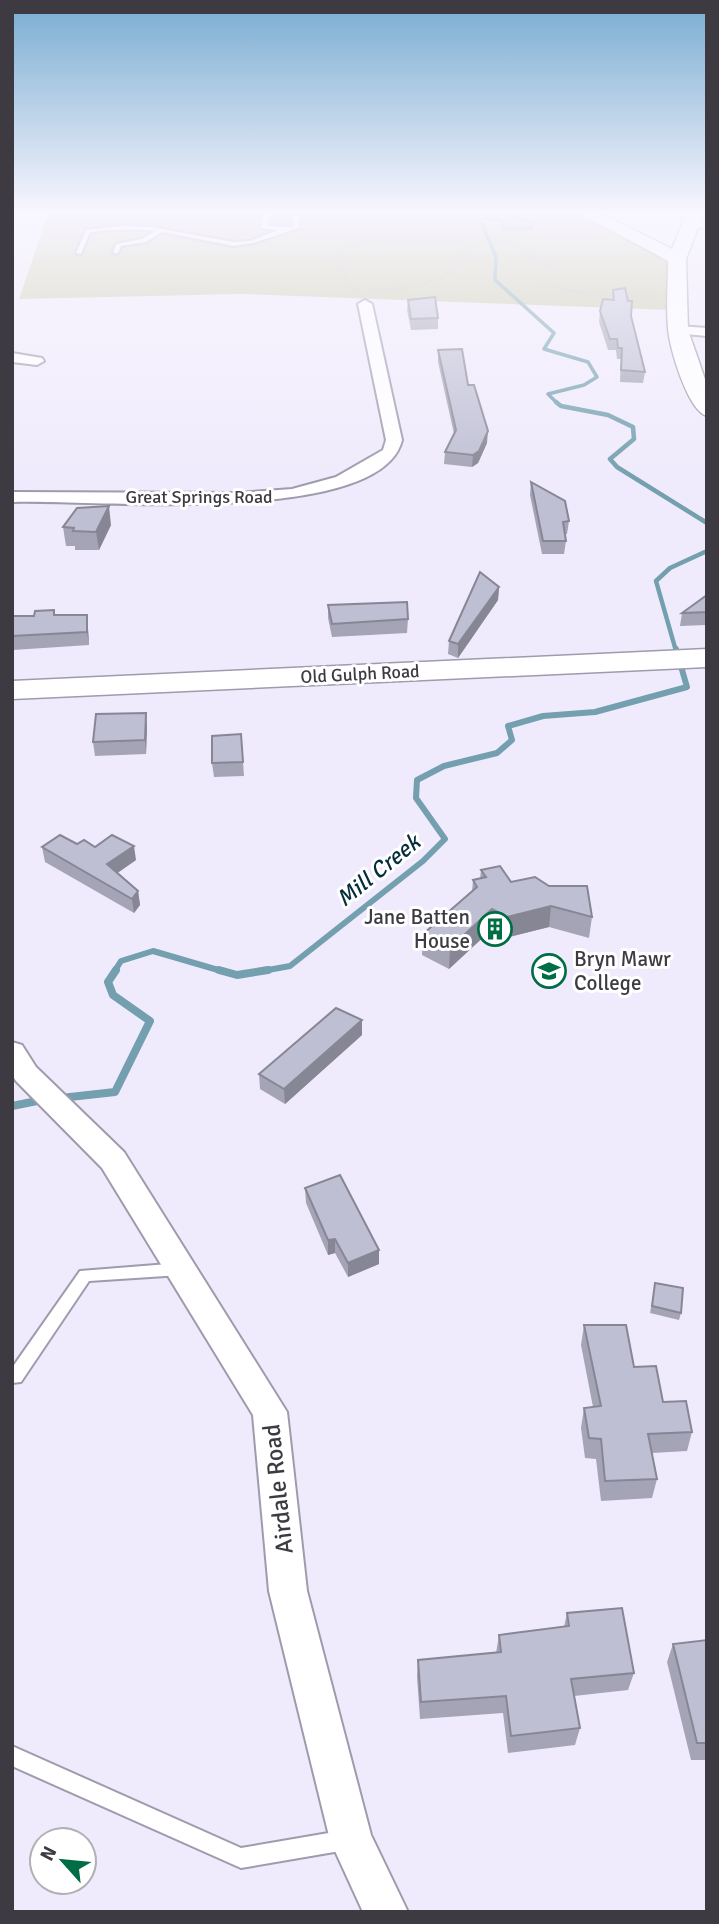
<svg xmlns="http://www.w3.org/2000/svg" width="719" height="1924" font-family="Signika,sans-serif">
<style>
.green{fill:#c5c8a4}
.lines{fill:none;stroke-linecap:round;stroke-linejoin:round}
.stream-far3{stroke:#739fae;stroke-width:3.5}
.stream-far2{stroke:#739fae;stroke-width:4.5}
.stream-far1{stroke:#739fae;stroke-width:6}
.stream{stroke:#739fae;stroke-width:8}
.lane-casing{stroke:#a09aad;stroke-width:4}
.street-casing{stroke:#a09aad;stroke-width:4}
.secondary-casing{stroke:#a09aad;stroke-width:3}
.path{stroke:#b5b1bf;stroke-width:2.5;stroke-dasharray:1 2.5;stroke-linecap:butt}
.lane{fill:#fff;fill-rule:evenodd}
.street{fill:#fff;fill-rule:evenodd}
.secondary{fill:#fff;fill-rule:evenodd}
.wall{fill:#a4a4b6}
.shaded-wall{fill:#868694}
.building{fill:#bfbfd4;stroke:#868694;stroke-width:2}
.labels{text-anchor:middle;stroke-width:6;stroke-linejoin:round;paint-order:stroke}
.far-street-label{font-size:18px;fill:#3d3a42;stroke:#fff}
.poi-label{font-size:21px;fill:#3d3a42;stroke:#fff;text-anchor:end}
.water-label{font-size:23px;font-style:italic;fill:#042e3a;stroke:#fff}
.near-street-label{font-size:24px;fill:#3d3a42;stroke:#fff}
</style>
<rect width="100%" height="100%" fill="#f0ebfc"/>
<polygon class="green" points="49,212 578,212 653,252 669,264 670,310 242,294 19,299"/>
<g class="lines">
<polyline class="stream-far3" points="499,212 534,223 531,228 503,228 503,219 480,219 496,257 495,280 554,333 544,349 588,362 597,377 584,385 548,394 558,404"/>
<g class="stream-far2">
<polyline points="556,402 561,406 608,415 633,427 634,439 610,459 617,467 707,523"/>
<polyline points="676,651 656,581 670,568 707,551"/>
</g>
<g class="stream-far1">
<polyline points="114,972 121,961 153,951 225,972"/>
<polyline points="257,972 290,966 423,861 445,839 416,798 417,780 444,766 497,753 512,740 508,726 543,716 595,712 687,687 676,649"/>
</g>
<g class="stream">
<polyline points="219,970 237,975 268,970"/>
<polyline points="61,1098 115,1092 150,1021 113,995 108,982 116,970"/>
<polyline points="12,1106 42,1100"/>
</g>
<g class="lane-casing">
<g id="lane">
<path d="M265,212H271L267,226L293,227V212H299V228L253,243L234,246L162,232L146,242L121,246L119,252L116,254L113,252L116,244L142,239L155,231C133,228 112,230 90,232L81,254L76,253L86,230L124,226L150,227L234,242L250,241L278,230L261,228Z"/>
<polygon points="181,1263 186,1265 188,1269 186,1273 181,1275 89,1281 21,1382 12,1383 12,1368 80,1271"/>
<polygon points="12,1746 241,1848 346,1830 353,1833 356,1840 353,1847 346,1850 241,1868 12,1766"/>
</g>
</g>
<g class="street-casing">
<g id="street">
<polygon points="687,220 707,220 707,228 687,226"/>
<path d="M365,300L372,304L402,440C381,528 85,499 12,502V492L239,493L292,489L336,477L383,450L386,440L358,304Z"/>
<polygon points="678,326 707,328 707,336 673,333 673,327"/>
<polygon points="12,353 42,358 44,361 37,365 12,362"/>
<polygon points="12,1042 22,1045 36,1067 124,1152 287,1412 307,1591 371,1835 408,1912 363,1912 330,1840 269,1591 253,1415 102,1168 16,1081 12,1075"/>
</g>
</g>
<g class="secondary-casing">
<g id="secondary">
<path d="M577,212H598L672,249L687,212H704L686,259L688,330L707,385V416C688,411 669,347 668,328C666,306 668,283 668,261Z"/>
<polygon points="707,649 707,667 12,699 12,681"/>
</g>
</g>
<g class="path">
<polyline points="556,212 560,213 561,222 508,242 548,265 541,274 542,284 577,292 659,297"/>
<path d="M372,291C407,286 440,288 466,260L464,246L508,242"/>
<polyline points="356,292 335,261 345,245 375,241 471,243"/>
</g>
<use href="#lane" class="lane"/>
<use href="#street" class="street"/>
<use href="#secondary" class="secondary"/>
</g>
<g class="wall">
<polygon points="613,290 631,316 645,372 643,383 620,382 621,359 617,359 616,350 608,350 599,322 600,311 612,300"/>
<polygon points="408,300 438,318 438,329 411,330 407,310"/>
<polygon points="438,350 468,385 487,443 478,463 472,467 444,464 445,452 454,434 438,362"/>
<polygon points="531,482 569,521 567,534 565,534 566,541 564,554 542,554 530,495"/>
<polygon points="111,525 99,550 75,550 75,546 66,546 63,527"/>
<polygon points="499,587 498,600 458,658 448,654 449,641"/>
<polygon points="707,595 707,625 680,626 682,613"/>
<polygon points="328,605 408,619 407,633 332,637 328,618"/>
<polygon points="55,615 87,615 89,645 13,650 12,624"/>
<polygon points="147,726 146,754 95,756 93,742"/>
<polygon points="241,734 244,776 214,777 212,763"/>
<polygon points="77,844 95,847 136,860 117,873 138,891 140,905 134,913 45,862 42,847"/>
<polygon points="481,870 592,917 589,938 549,927 505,938 491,930 449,969 422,955 423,934 472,891 473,880 480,879"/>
<polygon points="362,1035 285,1104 260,1089 259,1074"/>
<polygon points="305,1188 379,1250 379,1264 348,1277 335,1253 328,1255 306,1203"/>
<polygon points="654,1290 681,1313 679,1320 650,1313"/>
<polygon points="584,1325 634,1367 663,1402 692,1432 687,1451 652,1453 657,1479 652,1498 601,1501 596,1459 585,1458 581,1428 584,1408 593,1407 581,1345"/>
<polygon points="567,1613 634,1673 628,1690 574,1696 580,1728 575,1745 508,1753 503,1713 420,1719 417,1677 418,1660 496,1653 499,1635 564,1627"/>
<polygon points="707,1640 707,1760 691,1760 667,1662 673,1644"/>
</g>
<g class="shaded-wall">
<polygon points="488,431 487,443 478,463 472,467 473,455"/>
<polygon points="109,506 111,525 99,550 96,532"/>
<polygon points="499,587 498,600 458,658 458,644"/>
<polygon points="87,615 88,628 89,645 87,632"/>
<polygon points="146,713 147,726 146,754 145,740"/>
<polygon points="134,846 136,860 109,879 107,864"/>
<polygon points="138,891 140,905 134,913 132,899"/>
<polygon points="551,906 549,927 505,938 507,917"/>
<polygon points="492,909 491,930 449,969 450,948"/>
<polygon points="362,1020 362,1035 285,1104 284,1089"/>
<polygon points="335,1239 335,1253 328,1255 328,1240"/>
<polygon points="379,1250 379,1264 348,1277 348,1263"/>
</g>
<g class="building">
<polygon points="625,288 628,301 632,301 631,316 645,372 621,370 622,348 618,348 617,339 610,339 600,311 603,299 614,300 613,290"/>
<polygon points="435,297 438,318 411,319 408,300"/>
<polygon points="462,349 468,385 474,385 488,431 479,451 473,455 445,452 456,430 438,350"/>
<polygon points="531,482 565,501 569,521 563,522 566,541 543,541"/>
<polygon points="109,506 96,532 73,531 74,528 63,527 77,508"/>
<polygon points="480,572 499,587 458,644 449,641"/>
<polygon points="707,595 707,612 682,613"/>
<polygon points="407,602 408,619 332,624 328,605"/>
<polygon points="54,610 54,615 87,615 87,632 12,636 13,616 34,616 35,611"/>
<polygon points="146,713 145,740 93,742 96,714"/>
<polygon points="241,734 243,762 212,763 212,736"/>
<polygon points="60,835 77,844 84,840 95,847 112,835 134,846 107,864 138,891 132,899 42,847"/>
<polygon points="500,866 511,882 535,877 549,886 587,886 592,917 551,906 507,917 492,909 450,948 423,934 477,887 473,880 486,877 481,870"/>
<polygon points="336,1008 362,1020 284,1089 259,1074"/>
<polygon points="340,1175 379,1250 348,1263 335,1239 328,1240 305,1188"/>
<polygon points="655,1283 683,1288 681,1313 652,1306"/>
<polygon points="584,1325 626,1325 634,1367 656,1366 663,1402 686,1401 692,1432 648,1434 657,1479 605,1481 601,1439 589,1438 584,1408 601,1406"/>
<polygon points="622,1608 634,1673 571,1679 580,1728 511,1736 506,1696 421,1702 418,1660 501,1652 499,1635 569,1626 567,1613"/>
<polygon points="707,1640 707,1743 697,1743 673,1644"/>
</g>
<linearGradient id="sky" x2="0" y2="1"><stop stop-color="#79acd1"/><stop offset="0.44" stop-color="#f8f6fe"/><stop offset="1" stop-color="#f8f6fe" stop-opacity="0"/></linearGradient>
<rect width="719" height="481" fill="url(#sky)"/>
<defs>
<g id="building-ring" transform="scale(1.75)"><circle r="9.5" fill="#fff" stroke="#006d45" stroke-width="1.5"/><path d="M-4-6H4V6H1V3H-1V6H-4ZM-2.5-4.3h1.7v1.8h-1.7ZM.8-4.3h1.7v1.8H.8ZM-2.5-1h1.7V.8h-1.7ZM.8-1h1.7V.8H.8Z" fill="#006d45"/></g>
<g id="university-ring" transform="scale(1.75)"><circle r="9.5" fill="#fff" stroke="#006d45" stroke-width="1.5"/><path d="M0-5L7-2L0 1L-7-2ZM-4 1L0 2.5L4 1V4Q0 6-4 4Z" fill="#006d45"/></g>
</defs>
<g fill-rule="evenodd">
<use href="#building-ring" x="495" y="929"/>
<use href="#university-ring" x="549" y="971"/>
</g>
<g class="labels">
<g class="far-street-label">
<text x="199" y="503">Great Springs Road</text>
<text transform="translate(360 674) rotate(-3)" y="6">Old Gulph Road</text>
</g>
<g class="poi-label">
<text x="470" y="924">Jane Batten<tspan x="470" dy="24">House</tspan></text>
<text x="574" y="966" text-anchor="start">Bryn Mawr<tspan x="574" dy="24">College</tspan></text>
</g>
<g class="water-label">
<text transform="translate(378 870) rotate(-39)" y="8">Mill Creek</text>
</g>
<g class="near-street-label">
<text transform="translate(278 1489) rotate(-96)" y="8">Airdale Road</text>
</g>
</g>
<rect width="719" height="1924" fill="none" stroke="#3d3a42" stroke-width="28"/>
<g transform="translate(63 1861) rotate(297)"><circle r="33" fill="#ffffff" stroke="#b1b0b3" stroke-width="2"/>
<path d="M0-5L12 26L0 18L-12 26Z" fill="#006d45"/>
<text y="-10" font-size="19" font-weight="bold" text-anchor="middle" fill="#3d3a42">N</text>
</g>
</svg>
